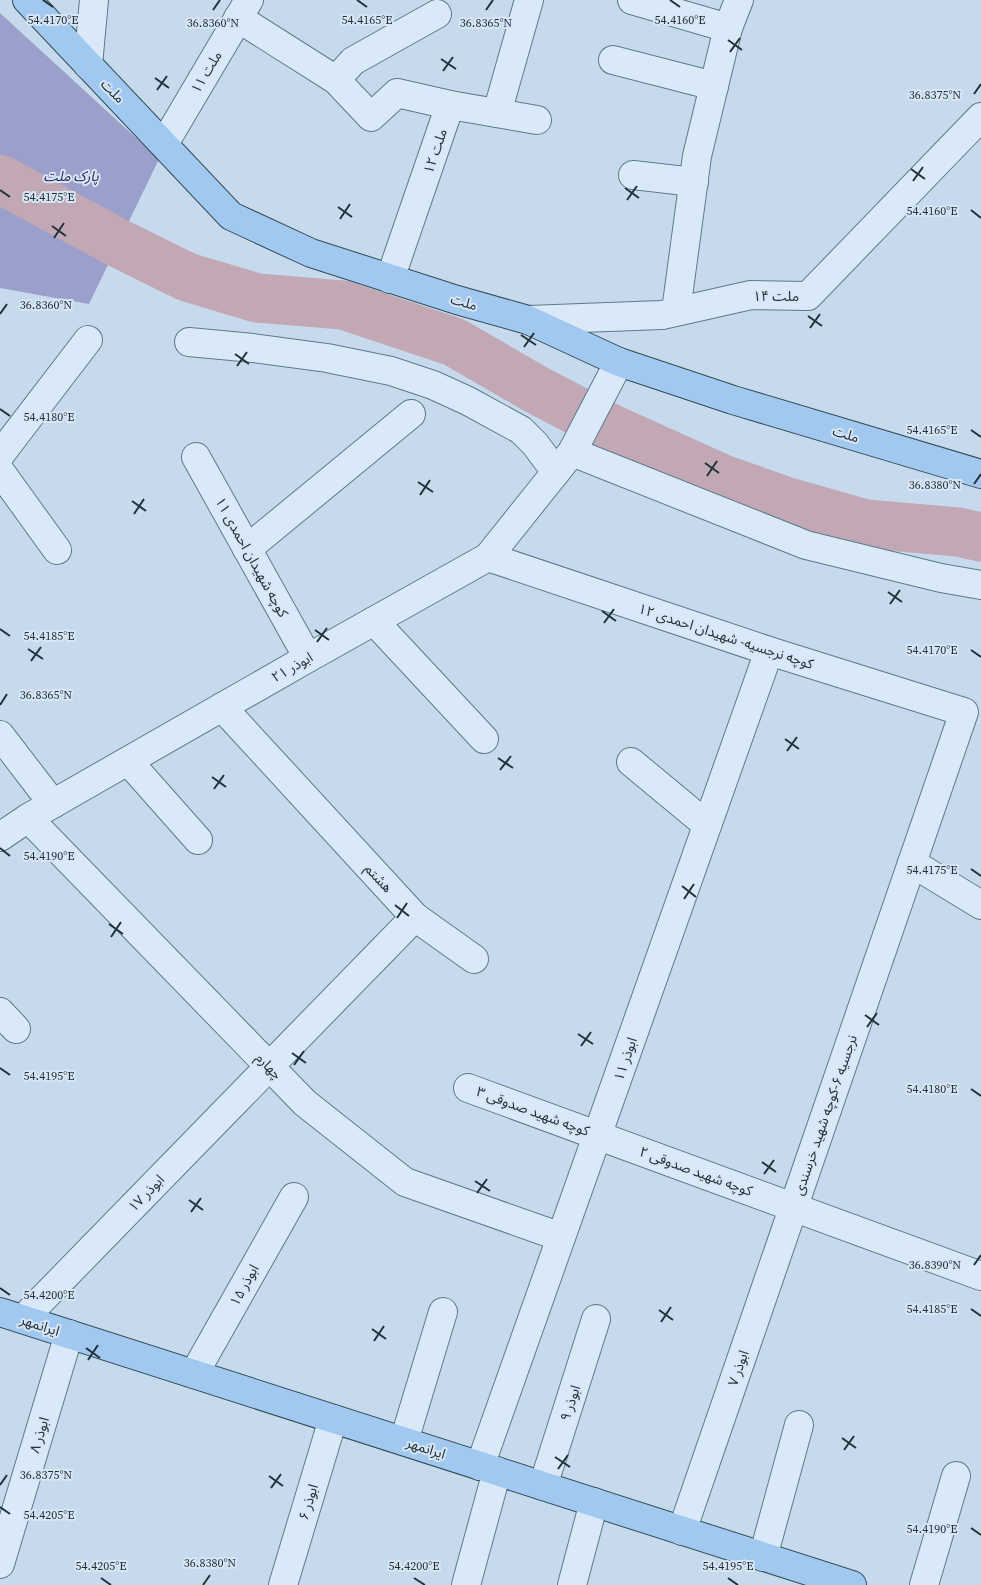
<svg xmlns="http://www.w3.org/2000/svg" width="981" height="1585" font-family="'Source Serif 4','Noto Sans Arabic',serif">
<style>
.green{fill:#9b9fcb}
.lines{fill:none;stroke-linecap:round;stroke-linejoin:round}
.river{stroke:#c1a8b4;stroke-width:49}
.minor-casing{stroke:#5d7a89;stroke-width:30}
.major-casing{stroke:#314c57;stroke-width:30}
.minor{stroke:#dae9f8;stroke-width:28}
.major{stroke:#a1c8ef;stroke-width:28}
.ticks{fill:none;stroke:#203239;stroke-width:2}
.labels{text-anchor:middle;stroke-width:4;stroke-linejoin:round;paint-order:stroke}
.street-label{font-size:14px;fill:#203239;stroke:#d7e5f5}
.park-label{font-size:14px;font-style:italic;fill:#2a2755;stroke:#d7e5f5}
.ticks-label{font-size:12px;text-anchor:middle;fill:#203239;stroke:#d7e5f5;stroke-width:4;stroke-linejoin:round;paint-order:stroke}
</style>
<rect width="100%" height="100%" fill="#c7daed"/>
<polygon class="green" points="0,13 159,159 89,304 0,288"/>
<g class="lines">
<polyline class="river" points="0,179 118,243 187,277 257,298 343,305 454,342 537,390 610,428 723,479 785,501 866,524 958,532 981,537"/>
<g class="minor-casing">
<g id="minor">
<polyline points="632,0 728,28"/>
<polyline points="238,18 336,80 371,117 397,93 450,105"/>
<polyline points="613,60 714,86"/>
<polyline points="88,65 94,0"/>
<polyline points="336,80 353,61 437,14"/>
<polyline points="497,113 529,0"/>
<polyline points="164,144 249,0"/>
<polyline points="633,175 694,182"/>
<polyline points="390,279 450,105 537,120"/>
<polyline points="676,311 697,156 728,28 739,0"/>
<polyline points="528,320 662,315 751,295 808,296 981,117"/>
<polyline points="189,342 253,348 327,358 391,371 433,385 468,401 521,430 535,444 556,472"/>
<polyline points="572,452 806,545 941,578 981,585"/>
<polyline points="0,455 88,340"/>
<polyline points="196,457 308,658"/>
<polyline points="0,471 57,550"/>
<polyline points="247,549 411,414"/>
<polyline points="488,557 769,651 964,712 682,1531"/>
<polyline points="374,621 484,739"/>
<polyline points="0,735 53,804"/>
<polyline points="128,761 198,840"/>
<polyline points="631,762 707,825"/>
<polyline points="28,818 305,1103 405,1182 561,1237"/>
<polyline points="0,837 28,818 308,658 488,557 572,452 619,362"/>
<polyline points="912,863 981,905"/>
<polyline points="415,917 474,959"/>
<polyline points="0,1012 16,1029"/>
<polyline points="468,1088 981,1276"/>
<polyline points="23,1319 415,917 222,707"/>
<polyline points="194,1374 294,1197"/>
<polyline points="404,1441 443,1312"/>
<polyline points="480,1466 769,651"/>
<polyline points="543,1486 596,1319"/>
<polyline points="763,1557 799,1425"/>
<polyline points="0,1564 69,1334"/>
<polyline points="283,1585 333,1419"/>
<polyline points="466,1585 497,1471"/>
<polyline points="572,1585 594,1502"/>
<polyline points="924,1585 956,1476"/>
</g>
</g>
<g class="major-casing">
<g id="major">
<polyline points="27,0 231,216 311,253 457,300 528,320 619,362 733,400 981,474"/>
<polyline points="0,1312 852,1585"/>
</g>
</g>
<use href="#minor" class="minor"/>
<use href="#major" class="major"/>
</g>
<path class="ticks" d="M43,0L53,7M357,0L367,7M670,0L680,7M213,10L220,0M486,10L493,0M728,40L742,50M730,52L740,38M441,59L456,69M443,71L453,57M155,78L169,88M157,90L167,76M974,94L981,84M911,169L925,179M913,181L923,167M625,188L639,198M0,190L10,197M627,200L637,186M338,207L352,217M971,210L981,218M340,219L350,204M52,226L66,236M54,238L64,223M0,314L7,304M808,316L822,326M810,328L820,314M521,335L536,345M524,347L534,333M235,354L249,364M237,366L247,352M0,409L10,416M971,430L981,437M705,463L719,473M707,476L717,461M418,482L433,492M974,484L981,474M420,495L430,480M132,501L146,511M134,514L144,499M888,592L902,602M890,604L900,590M602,611L616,621M604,623L614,609M0,629L10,636M315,630L329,640M317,642L327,628M28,649L43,659M971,650L981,657M31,661L41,647M0,705L7,694M785,739L799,749M787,751L797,737M498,758L513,768M500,770L511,756M212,777L226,787M214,789L224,775M0,848L10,856M971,869L981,876M682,886L696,897M684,899L694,884M395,905L409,916M397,918L407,903M109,924L123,934M111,937L121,922M865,1015L879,1025M867,1027L877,1013M578,1034L593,1044M581,1046L591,1032M292,1053L306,1063M294,1065L304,1051M0,1068L10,1075M971,1089L981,1096M762,1162L776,1172M764,1174L774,1160M475,1181L490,1191M477,1193L487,1179M189,1200L203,1210M191,1212L201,1198M974,1265L981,1255M0,1288L10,1295M971,1309L981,1316M659,1310L673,1320M661,1322L671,1307M372,1329L386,1339M374,1341L384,1326M86,1348L100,1358M88,1360L98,1345M842,1438L856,1448M844,1450L854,1436M555,1457L570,1467M558,1469L568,1455M269,1476L283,1486M0,1485L7,1475M271,1488L281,1474M0,1507L10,1514M971,1528L981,1535M101,1578L111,1585M414,1578L425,1585M728,1578L738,1585M203,1585L210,1575"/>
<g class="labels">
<g class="street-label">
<text transform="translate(206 72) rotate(-59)" y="5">۱۱ ملت</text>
<text transform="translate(113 91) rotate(46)" y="5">ملت</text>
<text transform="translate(435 151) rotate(-71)" y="5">۱۲ ملت</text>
<text x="776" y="301">۱۴ ملت</text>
<text transform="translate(464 302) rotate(16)" y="5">ملت</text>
<text transform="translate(846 434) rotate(17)" y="5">ملت</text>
<text transform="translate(252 557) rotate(61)" y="5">کوچه شهیدان احمدی ۱۱</text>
<text transform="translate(726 636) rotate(18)" y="5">کوچه نرجسیه- شهیدان احمدی ۱۲</text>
<text transform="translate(292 667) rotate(-30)" y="5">۲۱ ابوذر</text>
<text transform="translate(379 878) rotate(47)" y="5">هشتم</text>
<text transform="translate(625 1059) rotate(-71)" y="5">ابوذر ۱۱</text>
<text transform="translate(269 1066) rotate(46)" y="5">چهارم</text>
<text transform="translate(533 1111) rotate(20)" y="5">کوچه شهید صدوقی ۳</text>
<text transform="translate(825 1115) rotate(-71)" y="5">نرجسیه ۶-کوچه شهید خرسندی</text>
<text transform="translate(696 1171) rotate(20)" y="5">کوچه شهید صدوقی ۲</text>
<text transform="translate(146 1193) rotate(-46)" y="5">۱۷ ابوذر</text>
<text transform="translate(244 1285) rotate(-61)" y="5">۱۵ ابوذر</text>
<text transform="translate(40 1325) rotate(18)" y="5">ایرانمهر</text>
<text transform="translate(738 1368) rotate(-71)" y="5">۷ ابوذر</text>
<text transform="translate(570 1403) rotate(-72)" y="5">۹ ابوذر</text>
<text transform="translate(39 1435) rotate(-73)" y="5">۸ ابوذر</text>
<text transform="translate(426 1448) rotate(18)" y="5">ایرانمهر</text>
<text transform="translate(308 1502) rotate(-73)" y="5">ابوذر ۶</text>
</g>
<g class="park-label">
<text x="71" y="181">پارک ملت</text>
</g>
</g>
<g class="ticks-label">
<text x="53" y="24">54.4170°E</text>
<text x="367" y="24">54.4165°E</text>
<text x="680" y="24">54.4160°E</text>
<text x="213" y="27">36.8360°N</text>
<text x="486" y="27">36.8365°N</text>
<text x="935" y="99">36.8375°N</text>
<text x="49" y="201">54.4175°E</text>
<text x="932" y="215">54.4160°E</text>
<text x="46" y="309">36.8360°N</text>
<text x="49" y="421">54.4180°E</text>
<text x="932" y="434">54.4165°E</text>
<text x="935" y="489">36.8380°N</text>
<text x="49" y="640">54.4185°E</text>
<text x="932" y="654">54.4170°E</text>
<text x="46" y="699">36.8365°N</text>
<text x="49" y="860">54.4190°E</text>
<text x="932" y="874">54.4175°E</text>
<text x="49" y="1080">54.4195°E</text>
<text x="932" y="1093">54.4180°E</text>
<text x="935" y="1269">36.8390°N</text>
<text x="49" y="1299">54.4200°E</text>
<text x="932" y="1313">54.4185°E</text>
<text x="46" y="1479">36.8375°N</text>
<text x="49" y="1519">54.4205°E</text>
<text x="932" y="1533">54.4190°E</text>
<text x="210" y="1567">36.8380°N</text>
<text x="101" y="1570">54.4205°E</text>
<text x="414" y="1570">54.4200°E</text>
<text x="728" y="1570">54.4195°E</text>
</g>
</svg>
